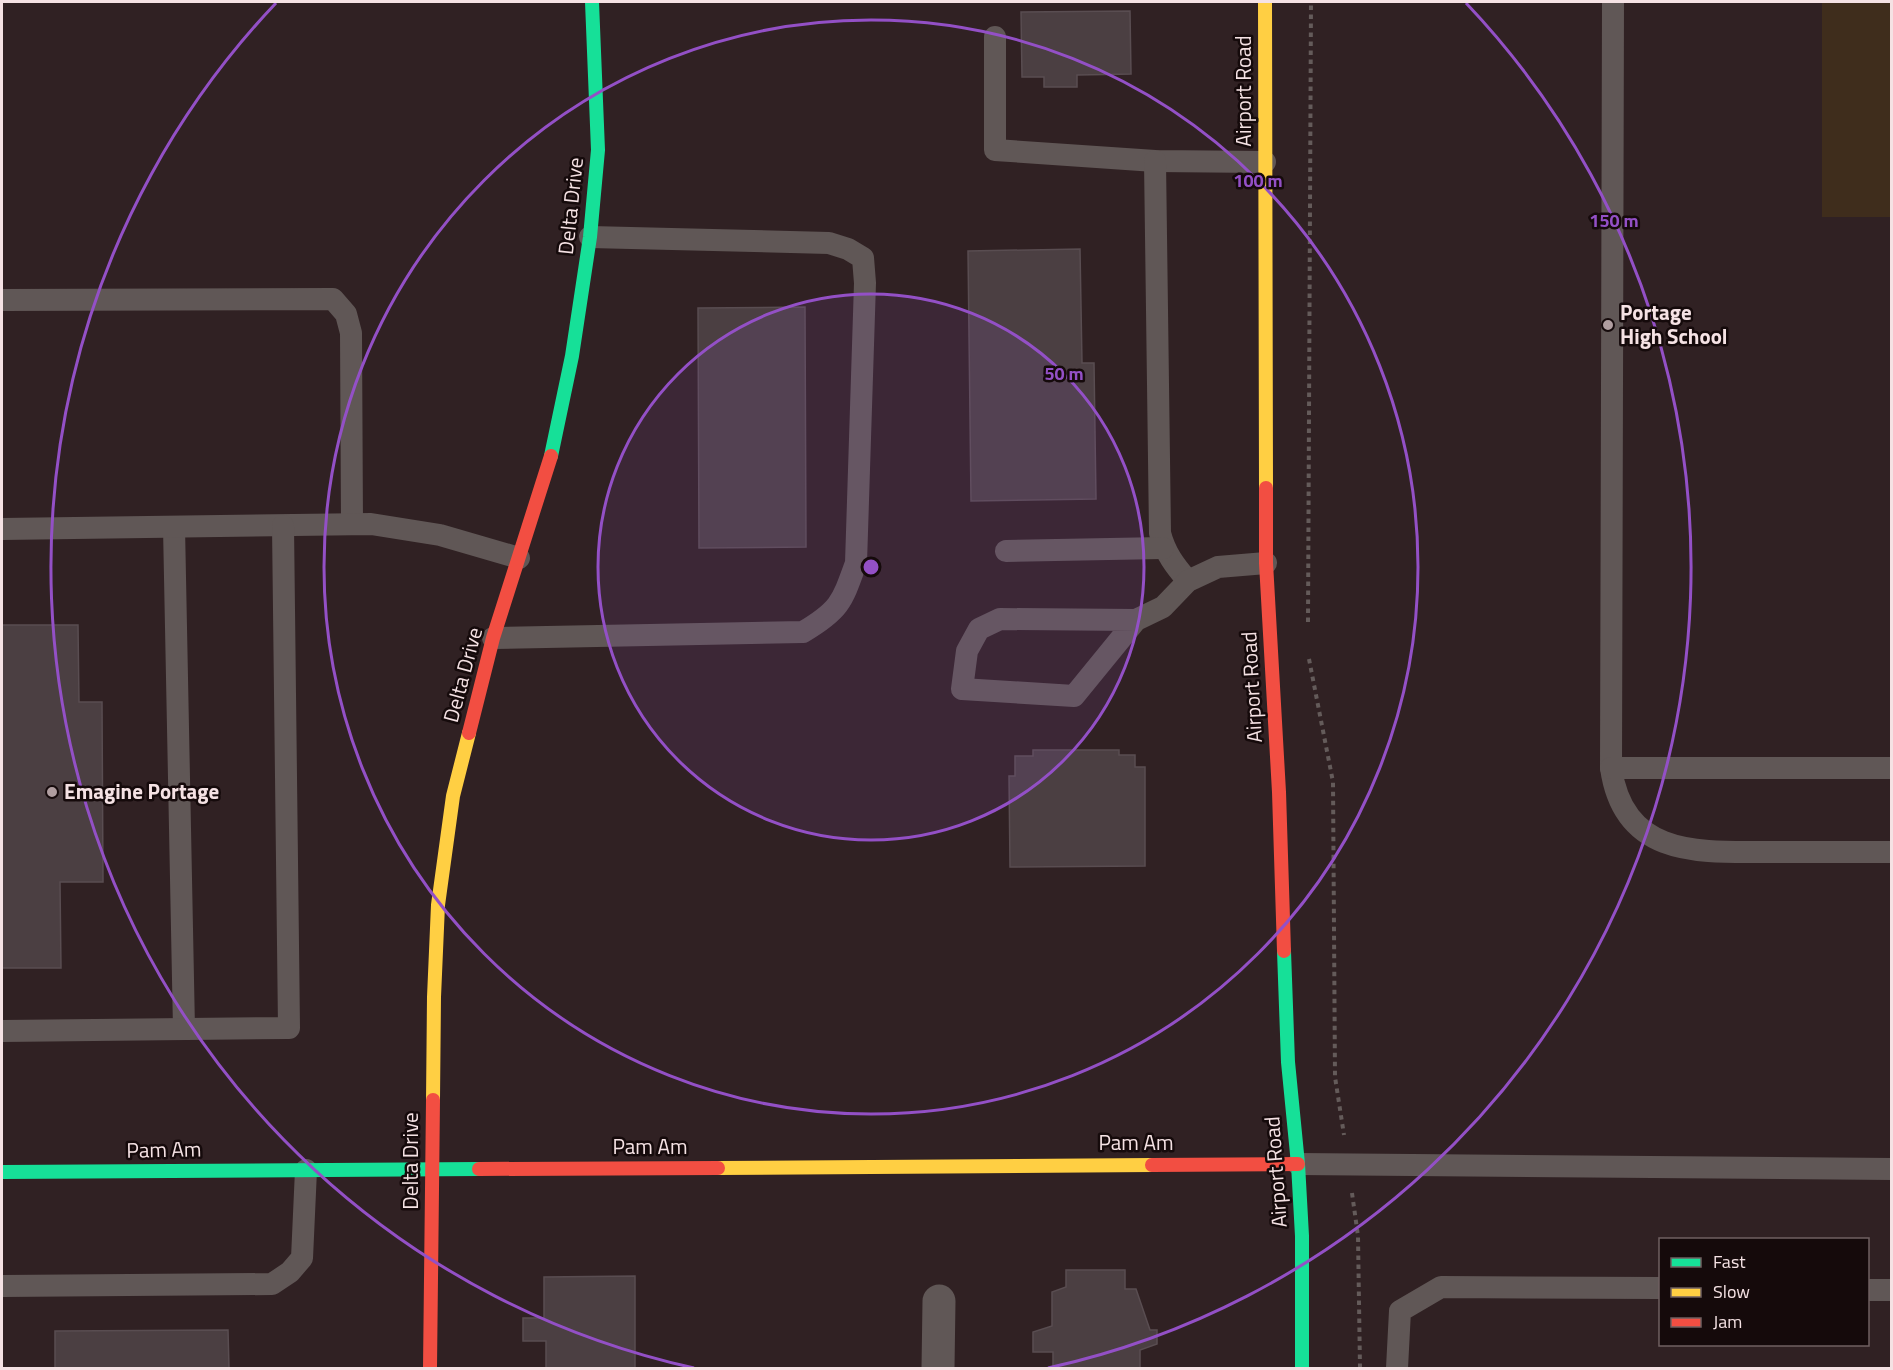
<svg xmlns="http://www.w3.org/2000/svg" width="1893" height="1370" font-family="'Titillium Web',sans-serif">
<style>
.green{fill:#3f2d1c}
.building{fill:#4b3f42;stroke:#594d51;stroke-width:1.5}
.lines{fill:none;stroke-linecap:round;stroke-linejoin:round}
.path{stroke:#645b5a;stroke-width:4;stroke-dasharray:4.5 4.5;stroke-linecap:butt}
.lane{stroke:#605756;stroke-width:22}
.street{stroke:#605756;stroke-width:33}
.fast{stroke:#16e098;stroke-width:14}
.slow{stroke:#ffcf43;stroke-width:14}
.jam{stroke:#f24e42;stroke-width:14}
.ring{fill:none;stroke:#9350c6;stroke-width:3}
.poi-dot{fill:#b09ea0;stroke:#150a0b;stroke-width:2}
.labels{text-anchor:middle;stroke-width:5;stroke-linejoin:round;paint-order:stroke}
.street-label{font-size:21px;fill:#f5e2e4;stroke:#150a0b}
.poi-label{font-size:21px;font-weight:bold;fill:#f5e2e4;stroke:#150a0b;text-anchor:start}
.centre{fill:#9350c6;stroke:#150a0b;stroke-width:3}
.ring-label{font-size:18px;text-anchor:middle;font-weight:bold;fill:#9350c6;stroke:#150a0b;stroke-width:5;stroke-linejoin:round;paint-order:stroke}
</style>
<rect width="100%" height="100%" fill="#302123"/>
<rect class="green" x="1822" y="2" width="69" height="215"/>
<g class="building">
<polygon points="1130,11 1131,74 1077,75 1077,87 1044,87 1044,77 1022,77 1021,12"/>
<polygon points="1080,249 1082,363 1094,363 1096,499 971,501 968,251"/>
<polygon points="805,307 806,547 699,548 698,308"/>
<polygon points="2,625 78,625 79,702 102,702 103,882 60,882 61,968 2,968"/>
<polygon points="1033,750 1119,750 1119,755 1135,755 1135,767 1145,767 1145,866 1010,867 1009,776 1015,776 1015,756 1033,756"/>
<polygon points="1066,1270 1125,1270 1125,1289 1136,1289 1150,1330 1157,1330 1157,1344 1140,1350 1140,1368 1053,1368 1053,1352 1033,1352 1033,1332 1052,1326 1052,1292 1066,1287"/>
<polygon points="635,1276 635,1368 546,1368 546,1341 523,1341 523,1318 544,1318 544,1277"/>
<polygon points="228,1330 229,1368 55,1368 55,1331"/>
</g>
<g class="lines">
<g class="path">
<polyline points="1308,622 1311,2"/>
<polyline points="1309,659 1333,782 1335,1077 1344,1135"/>
<polyline points="1352,1193 1358,1236 1360,1368"/>
</g>
<g class="lane">
<path d="M1613,2L1611,768C1624,859 1701,852 1772,852C1812,852 1852,852 1892,852"/>
<polyline points="995,37 995,150 1155,161 1265,162"/>
<path d="M1155,161L1160,533C1165,553 1175,566 1188,581"/>
<polyline points="2,300 333,299 346,314 351,333 352,524"/>
<polyline points="174,527 184,1029"/>
<polyline points="2,529 371,524 440,535 519,558"/>
<polyline points="1006,551 1163,548"/>
<polyline points="1136,620 1000,619 979,629 967,651 962,689 1074,696 1136,620 1163,607 1188,581 1218,567 1266,563"/>
<path d="M493,638L803,632C840,610 842,602 856,563L865,283L863,258L848,249L829,243L590,237"/>
<polyline points="1611,768 1892,768"/>
<polyline points="2,1031 289,1028 283,526"/>
<polyline points="1298,1164 1892,1169"/>
<polyline points="2,1286 272,1284 290,1272 302,1258 306,1170"/>
<polyline points="1868,1290 1892,1290"/>
<polyline points="1397,1368 1400,1311 1441,1287 1660,1288"/>
</g>
<polyline class="street" points="938,1368 939,1301"/>
<g class="fast">
<polyline points="551,456 572,356 590,237 598,150 592,2"/>
<polyline points="1284,951 1288,1062 1298,1164 1302,1236 1302,1368"/>
<polyline points="2,1172 479,1169"/>
</g>
<g class="slow">
<polyline points="1265,2 1266,488"/>
<polyline points="433,1100 434,997 438,905 453,796 469,733"/>
<polyline points="718,1168 1152,1165"/>
</g>
<g class="jam">
<polyline points="1266,488 1266,563 1279,792 1284,951"/>
<polyline points="469,733 493,638 551,456"/>
<polyline points="1152,1165 1298,1164"/>
<polyline points="479,1169 718,1168"/>
<polyline points="430,1368 433,1100"/>
</g>
</g>
<circle cx="871" cy="567" r="273" fill="#9350c6" fill-opacity=".12"/>
<g class="ring">
<circle cx="871" cy="567" r="273"/>
<circle cx="871" cy="567" r="547"/>
<path d="M694 1368A820 820 0 0 1 276 3M1466 3A820 820 0 0 1 1048 1368"/>
</g>
<g class="poi-dot">
<circle cx="1608" cy="325" r="6"/>
<circle cx="52" cy="792" r="6"/>
</g>
<g class="labels">
<g class="street-label">
<text transform="translate(1244 91) rotate(-90)" y="7">Airport Road</text>
<text transform="translate(571 206) rotate(-84)" y="7">Delta Drive</text>
<text transform="translate(463 675) rotate(-75)" y="7">Delta Drive</text>
<text transform="translate(1252 687) rotate(-93)" y="7">Airport Road</text>
<text x="1136" y="1150">Pam Am</text>
<text x="650" y="1154">Pam Am</text>
<text transform="translate(164 1150) rotate(-1)" y="7">Pam Am</text>
<text transform="translate(411 1161) rotate(-90)" y="7">Delta Drive</text>
<text transform="translate(1276 1172) rotate(-94)" y="7">Airport Road</text>
</g>
<g class="poi-label">
<text x="1620" y="320">Portage<tspan x="1620" dy="24">High School</tspan></text>
<text x="64" y="799">Emagine Portage</text>
</g>
</g>
<circle cx="871" cy="567" r="9" class="centre"/>
<g class="ring-label">
<text x="1258" y="187">100 m</text>
<text x="1614" y="227">150 m</text>
<text x="1064" y="380">50 m</text>
</g>
<rect width="1893" height="1370" fill="none" stroke="#f5e2e4" stroke-width="6"/>
<rect x="1659" y="1238" width="210" height="108" fill="#150a0b" stroke="#6f6062" stroke-width="1.5"/>
<rect x="1671" y="1258" width="30" height="9" fill="#16e098" stroke="#6f6062" stroke-width="1.5"/>
<text x="1713" y="1268" font-size="18" fill="#f5e2e4">Fast</text>
<rect x="1671" y="1288" width="30" height="9" fill="#ffcf43" stroke="#6f6062" stroke-width="1.5"/>
<text x="1713" y="1298" font-size="18" fill="#f5e2e4">Slow</text>
<rect x="1671" y="1318" width="30" height="9" fill="#f24e42" stroke="#6f6062" stroke-width="1.5"/>
<text x="1713" y="1328" font-size="18" fill="#f5e2e4">Jam</text>
</svg>
